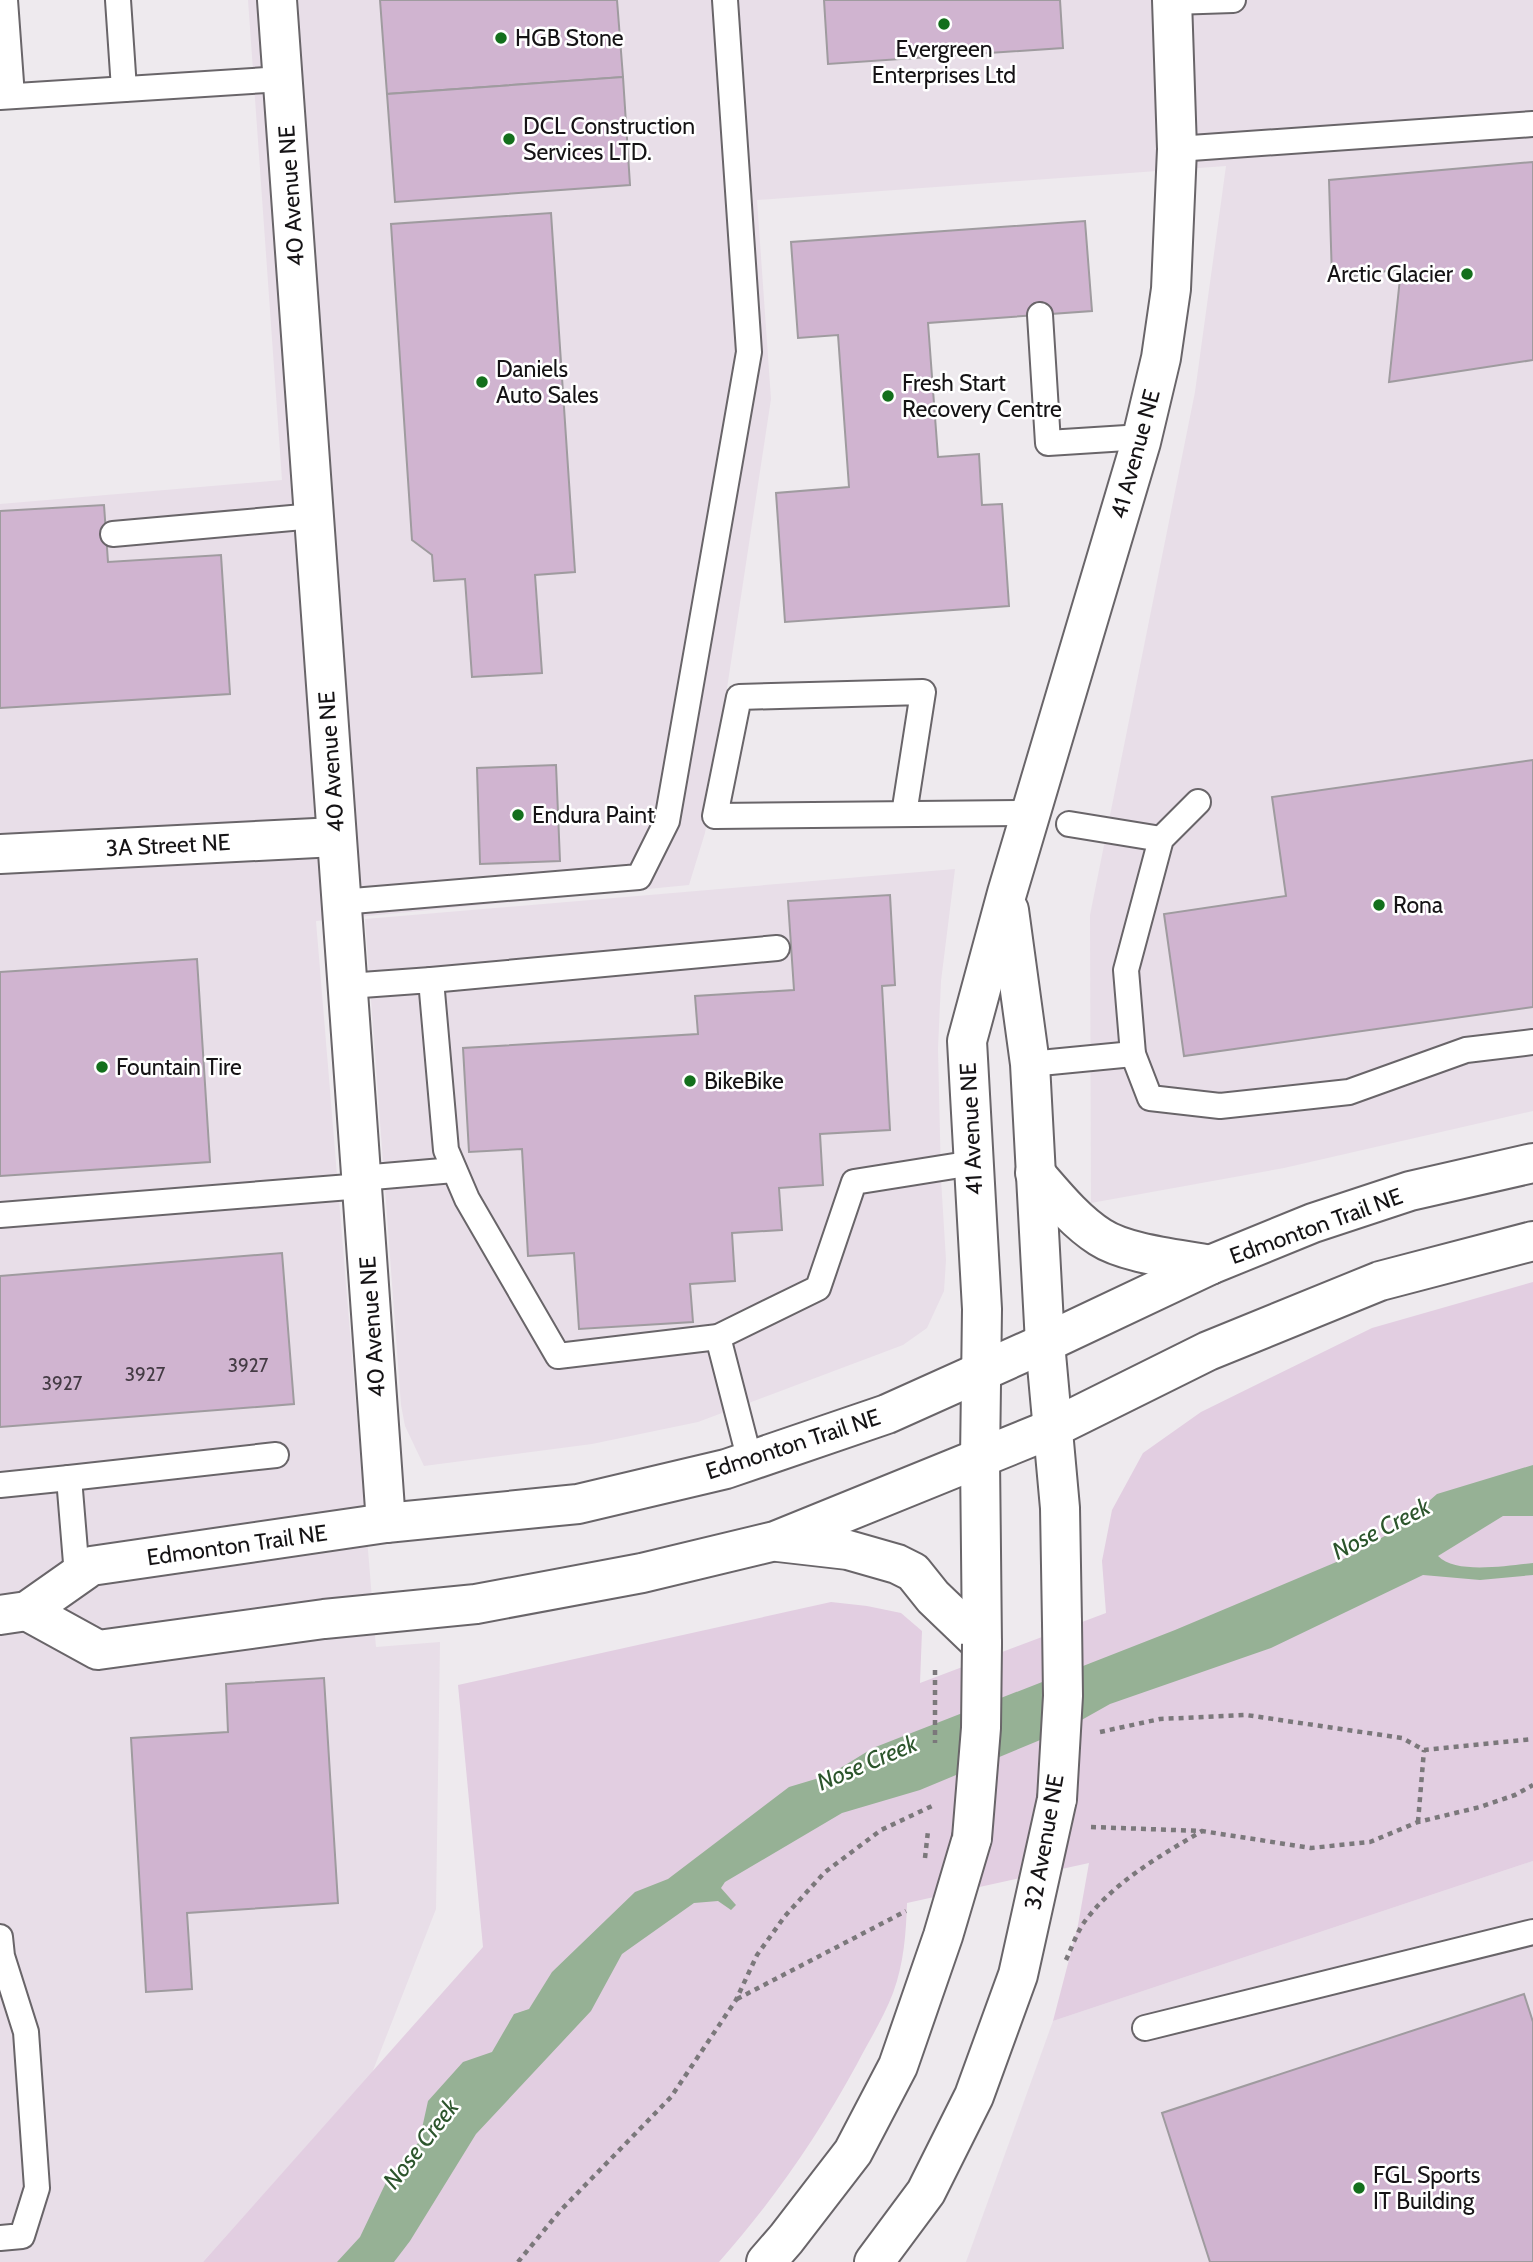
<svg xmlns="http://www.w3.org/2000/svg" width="1533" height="2262" font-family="Cabin,sans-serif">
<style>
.built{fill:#e8dee8}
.green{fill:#e2cee1}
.water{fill:#96b195}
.building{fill:#d0b4d0;stroke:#9f9b9f;stroke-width:2}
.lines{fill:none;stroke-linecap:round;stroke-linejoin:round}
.lane-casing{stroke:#696569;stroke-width:28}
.street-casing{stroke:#696569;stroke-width:42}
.secondary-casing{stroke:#696569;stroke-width:42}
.path{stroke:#7b787b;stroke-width:4.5;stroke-dasharray:5 5;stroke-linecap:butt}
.lane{stroke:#fff;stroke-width:24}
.street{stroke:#fff;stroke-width:38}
.secondary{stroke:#fff;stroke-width:38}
.secondary-bridge-casing{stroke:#696569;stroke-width:42;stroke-linecap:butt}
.path-bridge{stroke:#7b787b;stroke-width:4.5;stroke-dasharray:5 5;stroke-linecap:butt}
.secondary-bridge{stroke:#fff;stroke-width:38}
.poi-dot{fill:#136f1c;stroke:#fff;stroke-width:2.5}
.labels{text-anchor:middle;stroke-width:5;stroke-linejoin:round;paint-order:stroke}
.number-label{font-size:19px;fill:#443b44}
.poi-label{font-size:23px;fill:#151315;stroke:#fff;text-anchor:start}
.street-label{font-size:23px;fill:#151315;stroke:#fff}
.water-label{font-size:24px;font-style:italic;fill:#2c552c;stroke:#fff}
</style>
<rect width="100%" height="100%" fill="#eeeaee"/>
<g class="built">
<polygon points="248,0 1533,0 1533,1111 1284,1168 1091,1203 1090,915 1195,392 1226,166 757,200 771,399 705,833 689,885 316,921 376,1647 440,1642 436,1909 372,2073 203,2262 0,2262 0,504 282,480"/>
<polygon points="955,869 941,981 938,1049 941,1179 946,1260 944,1291 927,1328 903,1345 698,1422 592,1444 424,1466 405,1426 401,1405 365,919"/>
<polygon points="1533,1861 1533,2262 966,2262 1053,2021"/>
</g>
<path class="green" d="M1533,1282V1861L1053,2021L1078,1925L1089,1863L907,1903C906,1933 904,1963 893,1993C884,2017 869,2041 857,2064C818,2136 773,2201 719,2262H203L483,1947L458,1685L831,1602L867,1606L901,1613L922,1631L920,1683L1106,1613L1102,1561L1112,1510L1143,1453L1201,1412L1372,1328Z"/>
<path class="water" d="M1533,1465V1516H1503L1438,1556C1456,1575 1509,1565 1533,1563V1575L1480,1580L1423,1575L1271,1648L1110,1704L1062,1731L920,1790L842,1813L725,1882L721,1888L736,1905L731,1910L718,1901L694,1903L622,1954L591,2011L476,2134L410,2241L394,2262H337L360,2237L390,2174L419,2142L428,2101L463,2062L492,2052L514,2014L529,2009L552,1972L635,1892L668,1879L789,1787L829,1775L873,1748L1175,1630L1353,1555L1398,1528L1437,1494Z"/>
<g class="building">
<polygon points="380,0 617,0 623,77 387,94"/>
<polygon points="824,0 1060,0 1063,48 828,64"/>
<polygon points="623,77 630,185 395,202 387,94"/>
<polygon points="1533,162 1533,360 1389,382 1401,269 1332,279 1329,180"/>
<polygon points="551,213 575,572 535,575 542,673 472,677 465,579 434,581 432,555 412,540 391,224"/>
<polygon points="1085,221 1092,311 928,323 938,457 979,454 982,505 1002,504 1009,606 785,622 776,493 849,487 838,335 798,338 791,242"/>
<polygon points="104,505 108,562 221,555 230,694 0,708 0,511"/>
<polygon points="1533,760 1533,1007 1184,1056 1164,914 1286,896 1272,797"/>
<polygon points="556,765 560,861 480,864 477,768"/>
<polygon points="890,895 895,985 882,986 890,1130 820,1134 823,1185 779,1188 782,1230 732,1233 735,1281 690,1284 693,1322 579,1329 574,1253 528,1256 522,1149 469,1152 463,1048 698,1034 695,996 794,990 788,901"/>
<polygon points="197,959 210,1162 0,1176 0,972"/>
<polygon points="282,1253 294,1404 0,1427 0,1276"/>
<polygon points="324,1678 338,1903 187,1913 192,1989 146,1992 131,1738 228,1732 226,1684"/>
<polygon points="1524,1994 1533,2022 1533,2262 1210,2262 1162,2113"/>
</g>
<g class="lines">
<g class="lane-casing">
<g id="lane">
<polyline points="5,0 12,96"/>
<polyline points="118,0 124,89"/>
<polyline points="1172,2 1233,0"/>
<polyline points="0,97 283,79"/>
<polyline points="1177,149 1533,124"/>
<polyline points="1040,315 1048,443 1142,437"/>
<polyline points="113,534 314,516"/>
<polyline points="1198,802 1161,839 1126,970 1133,1054 1150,1098 1220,1106 1349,1092 1466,1050 1533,1042"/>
<polyline points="904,814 923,692 739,697 715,816 1031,813"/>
<polyline points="1069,824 1161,839"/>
<polyline points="341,902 639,877 667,821 749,352 725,0"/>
<polyline points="431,980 777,948"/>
<polyline points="348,986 431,980 446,1150 467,1199 558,1356 718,1337 818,1288 854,1182 973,1163"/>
<polyline points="1030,1064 1133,1054"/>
<polyline points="361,1178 454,1170"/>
<polyline points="0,1215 362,1186"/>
<polyline points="718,1337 750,1461"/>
<polyline points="0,1485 69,1478"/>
<polyline points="77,1575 69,1478 276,1455"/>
<polyline points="0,1937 2,1956 26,2032 37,2188 22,2236 0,2238"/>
<polyline points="1145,2028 1533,1932"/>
</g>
</g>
<g class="street-casing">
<g id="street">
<polyline points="277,0 386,1523"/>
<polyline points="0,854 336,837"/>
</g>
</g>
<g class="secondary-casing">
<g id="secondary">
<polyline points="1009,910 1030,1064 1045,1343 1060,1508 1062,1623"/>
<path d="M1035,1173C1055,1196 1075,1221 1100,1237C1126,1254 1179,1259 1210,1265"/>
<polyline points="778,1542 848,1550 897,1564 913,1572 933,1597 982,1644"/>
<polyline points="27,1611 98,1650 324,1619 476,1604 642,1573 775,1541 1051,1429 1208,1351 1380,1281 1533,1241"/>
<polyline points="0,1615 27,1611 91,1566 386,1523 578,1504 726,1469 887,1414 1045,1343 1210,1265 1313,1223 1410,1191 1533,1163"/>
<polyline points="982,1644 980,1459 982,1309 967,1041 1007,893 1141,442 1161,358 1171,289 1177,149 1172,0"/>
<polyline points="766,2262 786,2239 853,2152 898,2066 943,1936 972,1838"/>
<polyline points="874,2262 926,2192 974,2096 1018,1975 1057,1799"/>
</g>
</g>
<g class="path">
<polyline points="1100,1732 1160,1719 1246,1715 1402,1738 1424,1750 1533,1739"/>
<polyline points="1418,1822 1424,1750"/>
<polyline points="1091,1827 1202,1831 1311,1848 1370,1842 1418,1822 1480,1807 1515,1795 1533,1785"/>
<path d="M1066,1960C1072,1947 1077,1932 1085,1921C1115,1881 1160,1856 1202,1831"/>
<polyline points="737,1999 906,1911"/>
<polyline points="518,2262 560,2211 671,2097 736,2000 757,1955 785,1916 825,1872 881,1830 932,1806"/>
</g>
<use href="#lane" class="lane"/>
<use href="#street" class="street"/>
<use href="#secondary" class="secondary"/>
<g class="secondary-bridge-casing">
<g id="secondary-bridge">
<polyline points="1057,1799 1063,1696 1062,1623"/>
<polyline points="972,1838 981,1728 982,1644"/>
</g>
</g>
<g class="path-bridge">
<polyline points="935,1670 935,1743"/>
<polyline points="925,1858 928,1831"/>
</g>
<use href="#secondary-bridge" class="secondary-bridge"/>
</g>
<g class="poi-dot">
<circle cx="944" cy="24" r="7"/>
<circle cx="501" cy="38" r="7"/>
<circle cx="509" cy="139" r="7"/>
<circle cx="1467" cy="274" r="7"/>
<circle cx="482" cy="382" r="7"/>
<circle cx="888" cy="396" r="7"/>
<circle cx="518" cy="815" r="7"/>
<circle cx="1379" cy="905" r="7"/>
<circle cx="102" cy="1067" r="7"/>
<circle cx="690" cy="1081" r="7"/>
<circle cx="1359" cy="2188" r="7"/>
</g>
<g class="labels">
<g class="number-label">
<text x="248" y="1372">3927</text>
<text x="145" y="1381">3927</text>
<text x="62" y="1390">3927</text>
</g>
<g class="poi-label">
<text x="515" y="46">HGB Stone</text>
<text x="944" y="57" text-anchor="middle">Evergreen<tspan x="944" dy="26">Enterprises Ltd</tspan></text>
<text x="523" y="134">DCL Construction<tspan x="523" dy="26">Services LTD.</tspan></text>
<text x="1453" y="282" text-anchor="end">Arctic Glacier</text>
<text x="496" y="377">Daniels<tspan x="496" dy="26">Auto Sales</tspan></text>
<text x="902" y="391">Fresh Start<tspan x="902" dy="26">Recovery Centre</tspan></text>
<text x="532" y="823">Endura Paint</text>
<text x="1393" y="913">Rona</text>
<text x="116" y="1075">Fountain Tire</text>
<text x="704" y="1089">BikeBike</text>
<text x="1373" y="2183">FGL Sports<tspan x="1373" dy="26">IT Building</tspan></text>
</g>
<g class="street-label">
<text transform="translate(291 196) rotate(-94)" y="8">40 Avenue NE</text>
<text transform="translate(1135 454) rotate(-75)" y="8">41 Avenue NE</text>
<text transform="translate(331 762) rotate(-94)" y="8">40 Avenue NE</text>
<text transform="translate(168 845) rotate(-3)" y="8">3A Street NE</text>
<text transform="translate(971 1129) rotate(-93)" y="8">41 Avenue NE</text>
<text transform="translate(1316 1226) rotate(-20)" y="8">Edmonton Trail NE</text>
<text transform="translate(372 1327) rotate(-94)" y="8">40 Avenue NE</text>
<text transform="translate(793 1444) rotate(-18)" y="8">Edmonton Trail NE</text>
<text transform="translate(237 1545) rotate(-8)" y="8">Edmonton Trail NE</text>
<text transform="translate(1044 1842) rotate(-80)" y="8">32 Avenue NE</text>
</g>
<g class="water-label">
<text transform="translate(1381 1529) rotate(-27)" y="8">Nose Creek</text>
<text transform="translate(867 1763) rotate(-23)" y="8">Nose Creek</text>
<text transform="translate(421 2144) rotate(-52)" y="8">Nose Creek</text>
</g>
</g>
</svg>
